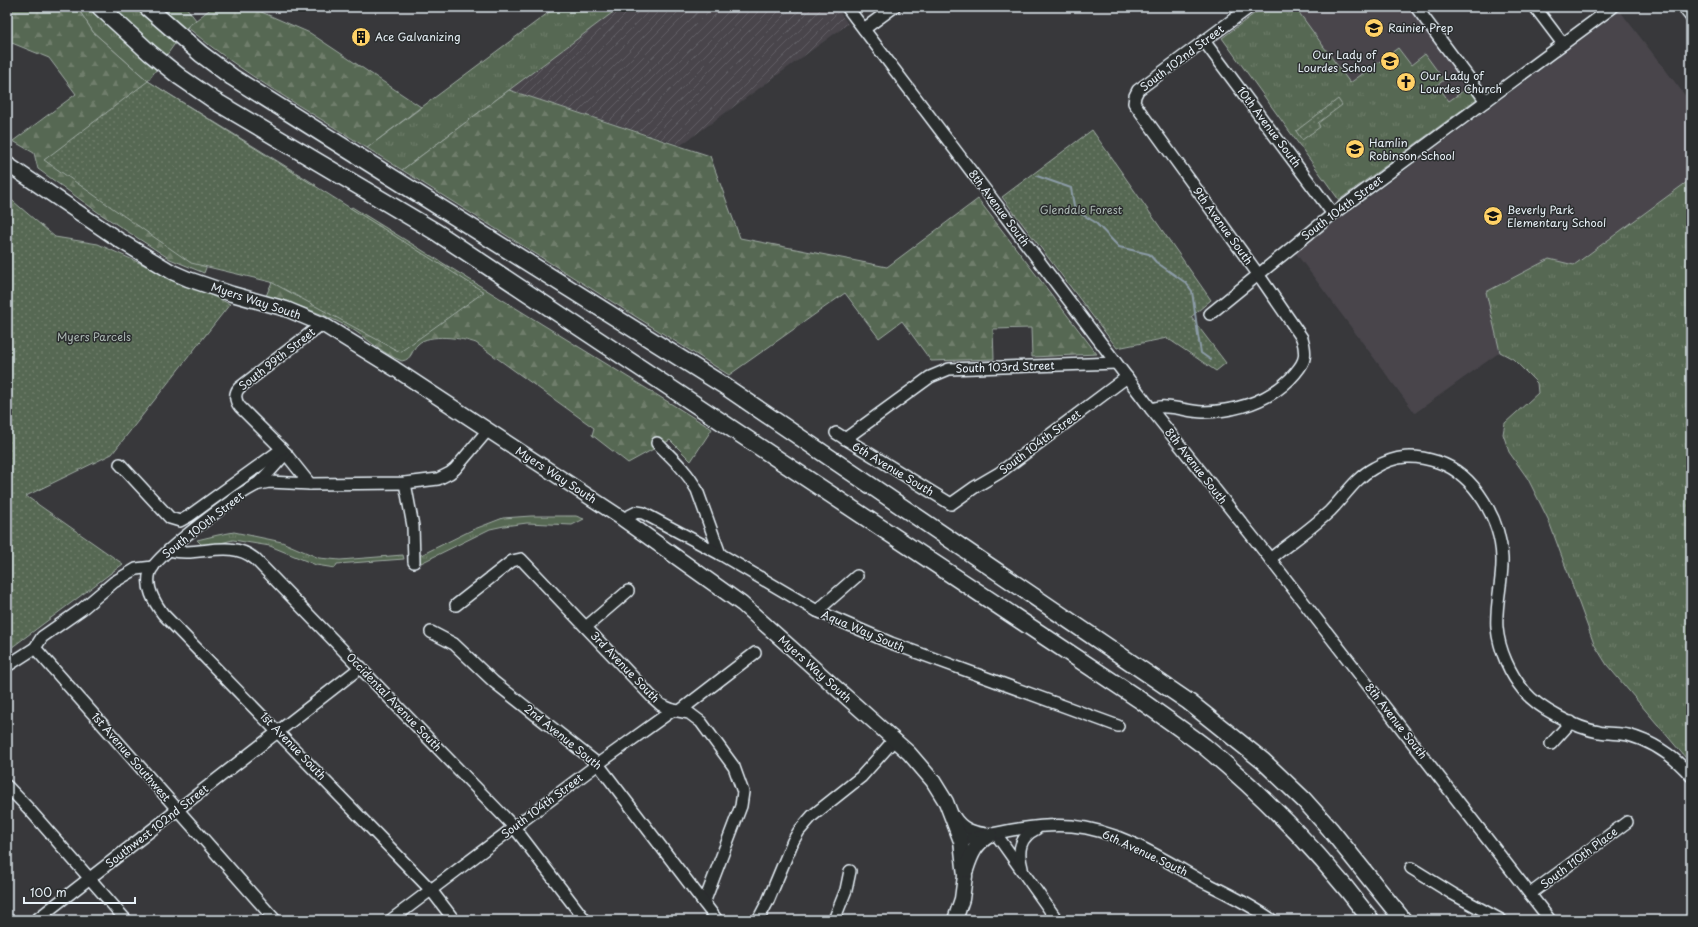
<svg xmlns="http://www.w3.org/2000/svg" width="1698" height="927" font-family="'Playpen Sans',sans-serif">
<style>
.built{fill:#48454b}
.industrial{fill:url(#industrial-furrows)}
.grass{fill:url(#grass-tufts);stroke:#a0aca5}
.forest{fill:url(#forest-firs);stroke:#a0aca5}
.park{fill:url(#park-dots);stroke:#a0aca5}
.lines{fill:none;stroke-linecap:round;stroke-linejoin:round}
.stream{stroke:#8c9ca8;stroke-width:2}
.minor-casing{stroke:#e8f1f8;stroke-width:14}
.major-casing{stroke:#e8f1f8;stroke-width:17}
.highway-casing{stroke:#e8f1f8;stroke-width:19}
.minor{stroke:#2a2d2e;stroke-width:11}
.major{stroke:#2a2d2e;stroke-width:14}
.highway{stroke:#2a2d2e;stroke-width:16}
.labels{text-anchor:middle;stroke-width:3;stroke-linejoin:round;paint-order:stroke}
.poi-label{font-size:11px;fill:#e8f1f8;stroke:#2a2d2e;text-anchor:start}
.street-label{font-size:11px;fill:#e8f1f8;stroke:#2a2d2e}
.park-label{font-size:11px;fill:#aebab6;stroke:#2a2d2e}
</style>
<defs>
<pattern id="industrial-furrows" width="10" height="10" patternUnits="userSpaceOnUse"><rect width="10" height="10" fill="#48454b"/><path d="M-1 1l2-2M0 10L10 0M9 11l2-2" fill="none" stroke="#626066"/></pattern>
<pattern id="grass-tufts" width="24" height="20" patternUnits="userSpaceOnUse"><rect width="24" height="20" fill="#576852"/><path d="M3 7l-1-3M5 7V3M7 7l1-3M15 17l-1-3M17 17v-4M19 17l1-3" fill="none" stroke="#6f7e6c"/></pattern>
<pattern id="forest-firs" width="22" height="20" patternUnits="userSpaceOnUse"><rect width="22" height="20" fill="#576852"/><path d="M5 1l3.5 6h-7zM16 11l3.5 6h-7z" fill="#6f7e6c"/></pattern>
<pattern id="park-dots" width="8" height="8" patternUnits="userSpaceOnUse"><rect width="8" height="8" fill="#576852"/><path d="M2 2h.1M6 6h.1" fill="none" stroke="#6f7e6c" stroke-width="1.8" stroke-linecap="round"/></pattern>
</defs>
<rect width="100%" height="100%" fill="#38383b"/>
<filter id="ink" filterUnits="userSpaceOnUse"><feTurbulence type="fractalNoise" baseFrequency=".025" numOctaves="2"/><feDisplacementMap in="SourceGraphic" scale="8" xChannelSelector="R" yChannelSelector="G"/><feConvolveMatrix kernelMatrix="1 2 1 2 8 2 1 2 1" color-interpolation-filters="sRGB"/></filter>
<g filter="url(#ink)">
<g class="built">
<polygon points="1263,7 1411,7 1478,98 1339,200 1222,38"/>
<polygon points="1620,11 1691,103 1691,179 1574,265 1549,259 1486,292 1500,352 1415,413 1295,252"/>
</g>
<polygon class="industrial" points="620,7 836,7 848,24 681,145 509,90"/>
<g class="grass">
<polygon points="77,7 186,7 196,20 187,27 148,81 93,32"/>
<polygon points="556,7 620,7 402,170 367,148"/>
<polygon points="1263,7 1295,7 1350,83 1398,48 1411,65 1425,54 1444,80 1437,85 1449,101 1470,86 1478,98 1339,200 1222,38"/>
<polygon points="1691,179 1691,764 1607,665 1594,644 1548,519 1528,479 1509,452 1503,434 1505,423 1538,393 1537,383 1513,359 1500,352 1486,292 1549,259 1574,265"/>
<polygon points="531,516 576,516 584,519 572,525 527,523 504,526 490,529 421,563 417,557 472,530 503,518"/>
<polygon points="234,532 282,542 319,558 340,560 403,555 404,559 337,564 335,568 316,565 270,546 233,540 204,547 197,540 218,535"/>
</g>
<g class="forest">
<polygon points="7,7 77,7 93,32 148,81 316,185 252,233 213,249 204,273 170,259 99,213 38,169 34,153 13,141 76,94 49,58 7,41"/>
<path d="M213,7H250L310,33L421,107L367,148C306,109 242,74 187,27Z"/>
<polygon points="509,90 710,156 740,238 887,267 978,199 1097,354 1032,357 1031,328 993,329 994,359 931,361 902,321 879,338 845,293 729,375 402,170"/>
<path d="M352,207L712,429L691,461L670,440L628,463L592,435L594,428L476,343C462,338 429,333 418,344C411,350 413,359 402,361C385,355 370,341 355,331C327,314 297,305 266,296L275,275L279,261Z"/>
</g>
<g class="park">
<polygon points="148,81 484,292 400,352 271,282 191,263 44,160"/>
<polygon points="1338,99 1342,105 1318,123 1320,127 1302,140 1296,131"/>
<polygon points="1092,130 1211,300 1191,317 1226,363 1216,371 1167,338 1117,348 1002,197"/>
<polygon points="7,196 55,237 98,244 230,304 112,454 26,496 123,564 7,651"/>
</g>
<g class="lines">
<polyline class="stream" points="1037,176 1071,188 1074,206 1081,214 1095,222 1119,247 1149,254 1156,262 1186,283 1192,291 1198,335 1201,353 1211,360"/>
<g class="minor-casing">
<g id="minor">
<polyline points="847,7 1151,409 1260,546 1550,920"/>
<polyline points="1416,7 1486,101"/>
<polyline points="1535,7 1563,44"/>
<polyline points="1683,7 1691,17"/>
<polyline points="864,29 894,7"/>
<polyline points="1204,41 1333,214"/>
<polyline points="1210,314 1333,214 1613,7"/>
<path d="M322,324L239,388C234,394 235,401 240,407L282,449L310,484L405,483L438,479L450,473L455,469L488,430"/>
<path d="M1151,409C1156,408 1161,406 1166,407C1178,407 1190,412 1203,412C1235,411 1267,402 1290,379C1304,364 1308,358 1302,338L1258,274L1134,103L1135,96L1138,90L1250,7"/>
<polyline points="836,433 951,504 975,487 999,473 1127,377"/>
<polyline points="845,439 930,377 949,369 1116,363"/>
<path d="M657,443C672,458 687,471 697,490L720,554"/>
<path d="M286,453C276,464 267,476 256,485C251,488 245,491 241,494C223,507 156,555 150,572C145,587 154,602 163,614L431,890L454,920"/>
<polyline points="120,464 170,518 180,521 189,516 282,449"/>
<polyline points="405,483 413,526 414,562"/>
<polyline points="255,485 269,482 310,484"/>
<polyline points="623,519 637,512 643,513 720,554 817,611 891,643 1118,726"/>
<path d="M169,550C198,558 229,538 255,559L514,827L585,920"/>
<path d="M1270,559C1290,543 1311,529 1330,511C1345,496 1355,478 1374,468C1396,455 1414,454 1438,462C1475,474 1501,521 1502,558C1503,581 1495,605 1497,628C1499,650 1510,674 1524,691C1539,709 1576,728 1599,732C1608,734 1619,733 1628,735C1654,742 1674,756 1691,776"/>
<polyline points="456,605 512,561 521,559 652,697 661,705 673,710 689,713 701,722 734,767 743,792 741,806 704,903"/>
<polyline points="817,611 857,576"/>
<polyline points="586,627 628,591"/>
<polyline points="431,632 454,644 494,682 598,764 717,920"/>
<polyline points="35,648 275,920"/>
<polyline points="7,666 35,648 42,637 82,609 114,582 136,569 153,567"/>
<polyline points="681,710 755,653"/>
<polyline points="1551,744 1571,722"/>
<polyline points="7,786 28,808 126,920"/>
<path d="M954,816C962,829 972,832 986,834"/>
<polyline points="996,834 1057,920"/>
<path d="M961,841C997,833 1035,823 1072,826C1118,830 1161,858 1200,880C1224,892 1250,904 1272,920"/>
<path d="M1022,868C1017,850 1020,837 1036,829"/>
<polyline points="1411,868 1453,894 1501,920"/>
<polyline points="1530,894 1627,822"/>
<polyline points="36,920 361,667"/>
<polyline points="391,920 598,764 673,710"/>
<polyline points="758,920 768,901 793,841 799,831 812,816 861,777 894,740"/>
<polyline points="834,920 846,890 850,871"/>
</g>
</g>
<g class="major-casing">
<g id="major">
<polyline points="7,164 119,240 172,272 188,279 232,294 286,309 322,324 395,369 623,519 742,604 909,753 933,781 946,802 961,841 965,876 962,899 955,920"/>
<path d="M966,870C971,854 976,843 990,835"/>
</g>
</g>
<g class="highway-casing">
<g id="highway">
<path d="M100,7L150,53L180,77L215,101L436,232L1140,700C1161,715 1183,730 1204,746C1267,798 1322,855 1371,920"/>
<polyline points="147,7 201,54 232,77 723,385 1189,702 1263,761 1304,800 1330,829 1403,920"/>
</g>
</g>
<use href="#minor" class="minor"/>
<use href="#major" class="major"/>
<use href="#highway" class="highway"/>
</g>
</g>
<defs>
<g id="school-disc" transform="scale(1)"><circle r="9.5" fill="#ffd166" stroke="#2a2d2e"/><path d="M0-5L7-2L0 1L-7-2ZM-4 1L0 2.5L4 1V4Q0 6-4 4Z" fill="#111"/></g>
<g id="building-disc" transform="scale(1)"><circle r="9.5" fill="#ffd166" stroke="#2a2d2e"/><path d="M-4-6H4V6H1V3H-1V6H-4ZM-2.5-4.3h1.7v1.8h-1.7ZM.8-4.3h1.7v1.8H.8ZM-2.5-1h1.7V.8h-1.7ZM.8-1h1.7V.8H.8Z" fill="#111"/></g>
<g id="church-disc" transform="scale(1)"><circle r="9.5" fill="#ffd166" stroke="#2a2d2e"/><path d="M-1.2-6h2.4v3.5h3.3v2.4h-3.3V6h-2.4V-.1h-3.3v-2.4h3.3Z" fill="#111"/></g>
</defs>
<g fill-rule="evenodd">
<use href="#school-disc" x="1374" y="28"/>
<use href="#building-disc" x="361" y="37"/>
<use href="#school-disc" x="1390" y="61"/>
<use href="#church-disc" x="1406" y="82"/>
<use href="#school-disc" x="1355" y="149"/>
<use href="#school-disc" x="1493" y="216"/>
</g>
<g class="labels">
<g class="poi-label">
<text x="1388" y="32">Rainier Prep</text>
<text x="375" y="41">Ace Galvanizing</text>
<text x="1376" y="59" text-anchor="end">Our Lady of<tspan x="1376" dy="13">Lourdes School</tspan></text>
<text x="1420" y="80">Our Lady of<tspan x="1420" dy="13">Lourdes Church</tspan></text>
<text x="1369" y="147">Hamlin<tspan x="1369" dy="13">Robinson School</tspan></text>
<text x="1507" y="214">Beverly Park<tspan x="1507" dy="13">Elementary School</tspan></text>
</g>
<g class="street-label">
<text transform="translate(1182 58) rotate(-37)" y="4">South 102nd Street</text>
<text transform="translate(1269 127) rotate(53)" y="4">10th Avenue South</text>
<text transform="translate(999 208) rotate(53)" y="4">8th Avenue South</text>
<text transform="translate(1342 208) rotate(-37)" y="4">South 104th Street</text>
<text transform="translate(1223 226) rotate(54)" y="4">9th Avenue South</text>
<text transform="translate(256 301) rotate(18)" y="4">Myers Way South</text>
<text transform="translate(277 359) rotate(-38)" y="4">South 99th Street</text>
<text transform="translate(1005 367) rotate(-2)" y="4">South 103rd Street</text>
<text transform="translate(1040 442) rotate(-37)" y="4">South 104th Street</text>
<text transform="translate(1196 466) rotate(52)" y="4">8th Avenue South</text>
<text transform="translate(893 469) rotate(31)" y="4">6th Avenue South</text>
<text transform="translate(556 475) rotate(33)" y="4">Myers Way South</text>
<text transform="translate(203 525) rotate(-38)" y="4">South 100th Street</text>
<text transform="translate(863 631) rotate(23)" y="4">Aqua Way South</text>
<text transform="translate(625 667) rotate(46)" y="4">3rd Avenue South</text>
<text transform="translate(815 669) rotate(42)" y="4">Myers Way South</text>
<text transform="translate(394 702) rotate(46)" y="4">Occidental Avenue South</text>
<text transform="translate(1396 721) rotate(52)" y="4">8th Avenue South</text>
<text transform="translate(563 737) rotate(39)" y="4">2nd Avenue South</text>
<text transform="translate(293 746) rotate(46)" y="4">1st Avenue South</text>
<text transform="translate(131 757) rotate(49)" y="4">1st Avenue Southwest</text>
<text transform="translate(542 806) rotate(-37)" y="4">South 104th Street</text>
<text transform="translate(157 826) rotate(-38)" y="4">Southwest 102nd Street</text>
<text transform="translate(1145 853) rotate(25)" y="4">6th Avenue South</text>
<text transform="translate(1579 858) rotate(-37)" y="4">South 110th Place</text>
</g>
<g class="park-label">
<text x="1081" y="214">Glendale Forest</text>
<text x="94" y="341">Myers Parcels</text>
</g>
</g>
<rect width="1698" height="927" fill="none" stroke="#2a2d2e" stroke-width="24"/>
<rect x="12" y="12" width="1674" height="903" fill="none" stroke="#e8f1f8" stroke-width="1.5" filter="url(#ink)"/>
<path d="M24 897v6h111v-6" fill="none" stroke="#e8f1f8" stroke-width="2"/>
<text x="30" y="897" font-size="12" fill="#e8f1f8" stroke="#2a2d2e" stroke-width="3" paint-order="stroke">100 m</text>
</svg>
